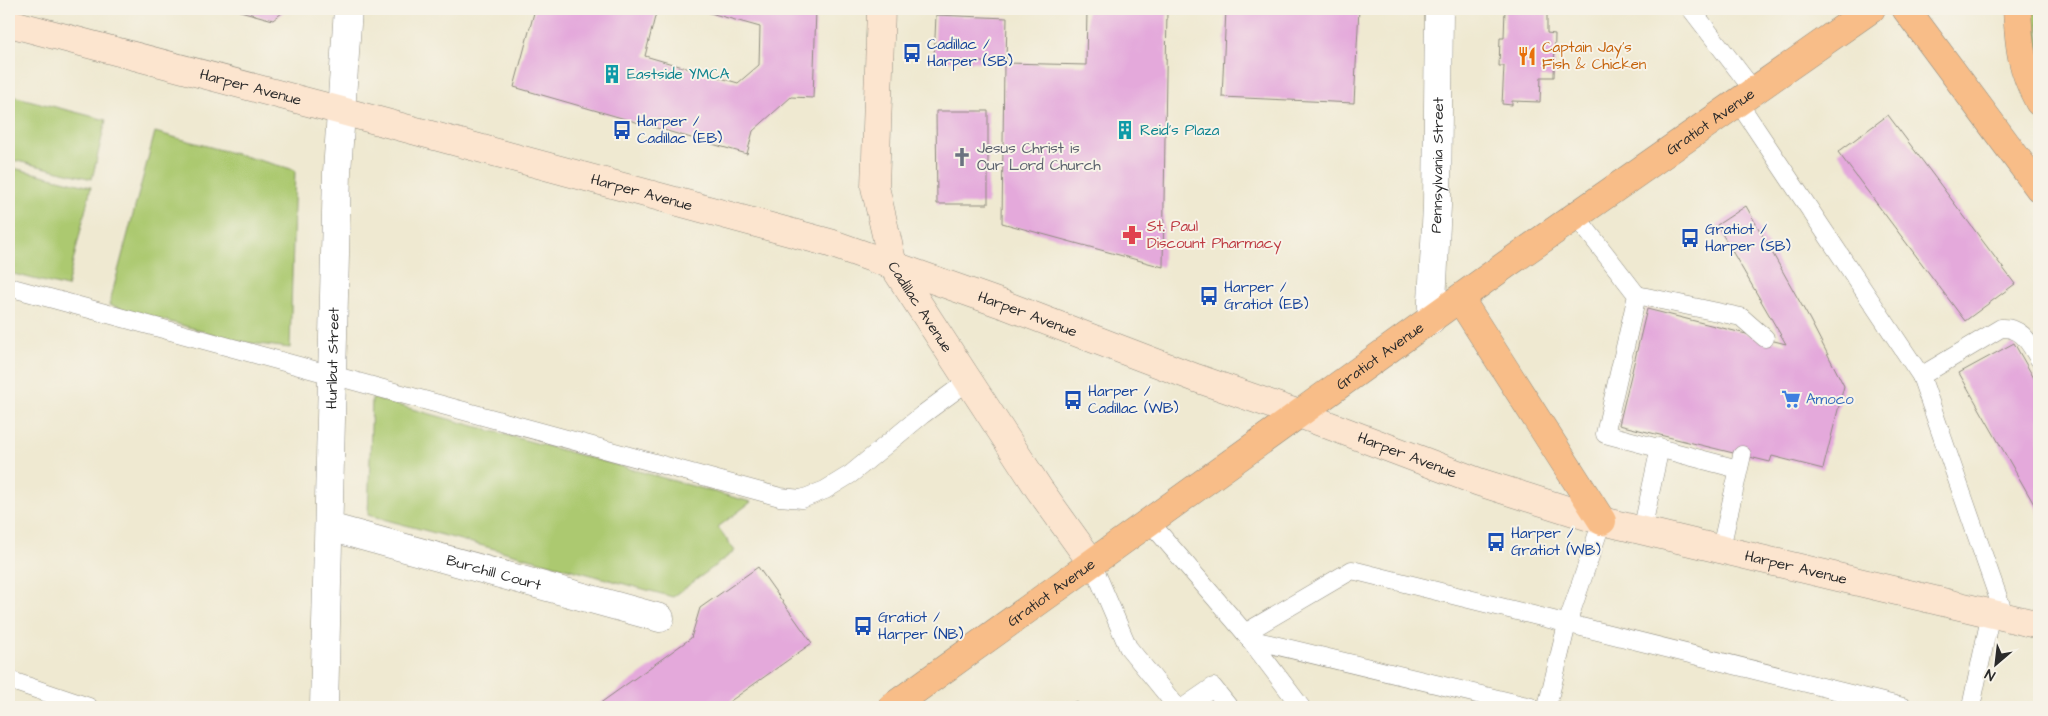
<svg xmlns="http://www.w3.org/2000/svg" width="2048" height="716" font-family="'Architects Daughter',sans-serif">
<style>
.green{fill:#acc970;stroke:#6c7a4e}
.building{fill:#e4a9db}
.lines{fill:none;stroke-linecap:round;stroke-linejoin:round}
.lane-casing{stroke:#8d8a7e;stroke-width:19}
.street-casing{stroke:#8d8a7e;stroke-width:29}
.secondary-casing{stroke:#8d8a7e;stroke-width:29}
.primary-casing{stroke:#8d8a7e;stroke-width:29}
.highway-casing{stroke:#8d8a7e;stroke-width:29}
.lane{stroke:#fff;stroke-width:18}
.street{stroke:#fff;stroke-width:28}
.secondary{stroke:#fce5cf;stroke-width:28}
.primary{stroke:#f8bd88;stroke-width:28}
.highway{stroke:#f8bd88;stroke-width:28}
.labels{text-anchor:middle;stroke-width:4;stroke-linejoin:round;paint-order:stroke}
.transit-label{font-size:15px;fill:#164399;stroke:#f7f3e8;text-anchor:start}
.food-label{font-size:15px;fill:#c56008;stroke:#f7f3e8;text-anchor:start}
.culture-label{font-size:15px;fill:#0d838f;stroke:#f7f3e8;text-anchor:start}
.street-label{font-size:15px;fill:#2b2b2b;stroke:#f7f3e8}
.worship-label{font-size:15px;fill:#5b616d;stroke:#f7f3e8;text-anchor:start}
.health-label{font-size:15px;fill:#be3a42;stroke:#f7f3e8;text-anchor:start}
.shop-label{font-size:15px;fill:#366cbe;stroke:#f7f3e8;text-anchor:start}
</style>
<rect width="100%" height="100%" fill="#f7f3e8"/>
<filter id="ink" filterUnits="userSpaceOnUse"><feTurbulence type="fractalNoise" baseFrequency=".02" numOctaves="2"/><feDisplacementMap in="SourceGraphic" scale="10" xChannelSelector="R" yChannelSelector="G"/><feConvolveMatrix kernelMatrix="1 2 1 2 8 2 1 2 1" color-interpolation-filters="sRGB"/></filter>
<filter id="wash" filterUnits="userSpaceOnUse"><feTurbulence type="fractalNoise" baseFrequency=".0096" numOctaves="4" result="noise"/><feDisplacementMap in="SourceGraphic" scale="20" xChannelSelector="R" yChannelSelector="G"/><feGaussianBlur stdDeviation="1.12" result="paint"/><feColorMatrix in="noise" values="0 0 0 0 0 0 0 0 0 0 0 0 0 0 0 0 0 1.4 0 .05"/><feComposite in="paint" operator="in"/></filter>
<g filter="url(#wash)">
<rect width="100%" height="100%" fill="#efe9d1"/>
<g class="green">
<polygon points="2025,9 2039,9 2039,61 2026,43"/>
<polygon points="9,95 106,120 92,179 9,159"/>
<polygon points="155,132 295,170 290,348 242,342 109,305"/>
<polygon points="9,167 91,187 67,287 9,273"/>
<polygon points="372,398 751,502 718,527 735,551 673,597 368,515"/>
</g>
<g id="blocks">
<g class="building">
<polygon points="233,9 287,9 273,20"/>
<polygon points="535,9 657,9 645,56 738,83 759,65 760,27 696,9 816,9 813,98 791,97 753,131 747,154 514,87"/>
<polygon points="1087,9 1167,9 1163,267 1002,223 1004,63 934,60 936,15 1007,18 1006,63 1086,65"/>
<polygon points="1226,9 1359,9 1354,103 1222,97"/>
<polygon points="1505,9 1547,9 1547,33 1555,34 1554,77 1541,77 1540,102 1512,101 1512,105 1502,104 1504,66 1499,66 1500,38 1504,38"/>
<polygon points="936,111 988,111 988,204 937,204"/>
<polygon points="1888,115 2015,284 1965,321 1838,152"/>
<polygon points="1746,206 1810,320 1844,386 1823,469 1772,456 1770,462 1619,425 1647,309 1786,344 1717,225"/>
<polygon points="2014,343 2039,387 2039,513 1959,373"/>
<polygon points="758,567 812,643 722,707 601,707 599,704 691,638 700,608"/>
<polygon points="1076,701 1081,707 1067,707"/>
</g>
</g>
</g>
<g filter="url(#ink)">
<use href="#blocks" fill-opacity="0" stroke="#8d8a7e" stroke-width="1"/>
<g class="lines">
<g class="lane-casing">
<g id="lane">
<polyline points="1691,9 1754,91"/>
<polyline points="1738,102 1921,376 2005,617"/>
<polyline points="1576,216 1637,295 1605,434 1738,469"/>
<polyline points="9,287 780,497 802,499 825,490 851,474 922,415 968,381"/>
<polyline points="1637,295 1741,317 1765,338"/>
<path d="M1921,376L2001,328C2023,327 2029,343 2039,359"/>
<polyline points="1149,521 1245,633 1301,707"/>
<polyline points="1642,531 1660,447"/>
<polyline points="1721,548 1742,455"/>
<polyline points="1092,563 1128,647 1177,707"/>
<polyline points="1245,633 1352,570 1903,707"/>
<polyline points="1249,639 1531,707"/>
<polyline points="9,680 89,707"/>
<polyline points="1184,707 1213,687 1229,707"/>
<polyline points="1547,707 1567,624 1602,521"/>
<polyline points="1971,707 1991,613"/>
</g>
</g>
<g class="street-casing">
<g id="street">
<path id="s1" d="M1431,320L1437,206L1439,9"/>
<path id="s2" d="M329,527L660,618"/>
<path id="s3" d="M324,707L337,172L348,9"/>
</g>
</g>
<g class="secondary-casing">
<g id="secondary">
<path id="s4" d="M881,9L875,187L893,265L1039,489L1092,563"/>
<path id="s5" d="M9,23L342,111L830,243L1005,305L1196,378L1299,414L1479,482L1602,521L2039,625"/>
</g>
</g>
<g class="primary-casing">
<g id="primary">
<polyline points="1460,299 1602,521"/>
<path id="s6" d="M892,707L1507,264L1871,9"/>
</g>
</g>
<g class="highway-casing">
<g id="highway">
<polyline points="1906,9 2039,188"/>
<path d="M2017,9C2019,47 2021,68 2039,102"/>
</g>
</g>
<use href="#lane" class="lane"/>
<use href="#street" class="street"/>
<use href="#secondary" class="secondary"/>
<use href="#primary" class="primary"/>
<use href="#highway" class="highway"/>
</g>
</g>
<defs>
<g id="bus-bare" transform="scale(1.5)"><path d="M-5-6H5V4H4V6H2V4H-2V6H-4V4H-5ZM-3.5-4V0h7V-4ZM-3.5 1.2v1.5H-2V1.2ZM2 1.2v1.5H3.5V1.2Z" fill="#1a4fb4" stroke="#f7f3e8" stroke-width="2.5" paint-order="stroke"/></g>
<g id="restaurant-bare" transform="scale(1.5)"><path d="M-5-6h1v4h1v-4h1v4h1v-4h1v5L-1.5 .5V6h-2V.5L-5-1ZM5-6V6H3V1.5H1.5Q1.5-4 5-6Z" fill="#e8710a" stroke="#f7f3e8" stroke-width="2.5" paint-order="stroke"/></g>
<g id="building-bare" transform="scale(1.5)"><path d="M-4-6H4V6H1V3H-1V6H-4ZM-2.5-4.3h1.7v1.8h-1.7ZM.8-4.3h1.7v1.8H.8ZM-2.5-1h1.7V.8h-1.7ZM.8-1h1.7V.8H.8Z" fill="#0f9aa8" stroke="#f7f3e8" stroke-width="2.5" paint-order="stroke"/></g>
<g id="church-bare" transform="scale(1.5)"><path d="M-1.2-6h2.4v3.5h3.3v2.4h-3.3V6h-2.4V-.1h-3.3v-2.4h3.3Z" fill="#6b7280" stroke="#f7f3e8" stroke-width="2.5" paint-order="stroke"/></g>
<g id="pharmacy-bare" transform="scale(1.5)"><path d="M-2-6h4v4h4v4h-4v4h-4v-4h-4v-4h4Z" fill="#e0444e" stroke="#f7f3e8" stroke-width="2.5" paint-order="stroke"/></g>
<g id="supermarket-bare" transform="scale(1.5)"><path d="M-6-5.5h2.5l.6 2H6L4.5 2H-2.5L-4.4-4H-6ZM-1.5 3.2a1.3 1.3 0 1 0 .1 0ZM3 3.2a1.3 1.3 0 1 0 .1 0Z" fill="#3f7fe0" stroke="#f7f3e8" stroke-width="2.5" paint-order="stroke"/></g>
</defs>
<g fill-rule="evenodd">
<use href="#bus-bare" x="912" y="53"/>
<use href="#restaurant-bare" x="1527" y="56"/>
<use href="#building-bare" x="612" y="74"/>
<use href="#bus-bare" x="622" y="130"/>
<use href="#building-bare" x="1125" y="130"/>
<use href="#church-bare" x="962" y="157"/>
<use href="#pharmacy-bare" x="1132" y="235"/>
<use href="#bus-bare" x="1690" y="238"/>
<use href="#bus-bare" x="1209" y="296"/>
<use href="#supermarket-bare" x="1791" y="399"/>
<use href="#bus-bare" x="1073" y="400"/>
<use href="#bus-bare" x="1496" y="542"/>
<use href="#bus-bare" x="863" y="626"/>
</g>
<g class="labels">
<g class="transit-label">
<text x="927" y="49">Cadillac /<tspan x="927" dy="17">Harper (SB)</tspan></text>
<text x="637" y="126">Harper /<tspan x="637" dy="17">Cadillac (EB)</tspan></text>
<text x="1705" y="234">Gratiot /<tspan x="1705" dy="17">Harper (SB)</tspan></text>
<text x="1224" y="292">Harper /<tspan x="1224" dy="17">Gratiot (EB)</tspan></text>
<text x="1088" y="396">Harper /<tspan x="1088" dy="17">Cadillac (WB)</tspan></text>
<text x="1511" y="538">Harper /<tspan x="1511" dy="17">Gratiot (WB)</tspan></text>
<text x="878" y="622">Gratiot /<tspan x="878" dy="17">Harper (NB)</tspan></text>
</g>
<g class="food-label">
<text x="1542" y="52">Captain Jay's<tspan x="1542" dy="17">Fish &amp; Chicken</tspan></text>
</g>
<g class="culture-label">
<text x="627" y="79">Eastside YMCA</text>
<text x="1140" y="135">Reid's Plaza</text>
</g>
<g class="street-label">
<text dy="5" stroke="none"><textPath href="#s5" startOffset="250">Harper Avenue</textPath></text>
<text dy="5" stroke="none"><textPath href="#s6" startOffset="1006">Gratiot Avenue</textPath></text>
<text dy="5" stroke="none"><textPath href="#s1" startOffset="155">Pennsylvania Street</textPath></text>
<text dy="5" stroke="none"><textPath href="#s5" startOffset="655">Harper Avenue</textPath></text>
<text dy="5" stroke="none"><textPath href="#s4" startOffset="308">Cadillac Avenue</textPath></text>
<text dy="5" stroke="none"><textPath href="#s5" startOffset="1060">Harper Avenue</textPath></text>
<text dy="5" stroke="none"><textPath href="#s6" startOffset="601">Gratiot Avenue</textPath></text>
<text dy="5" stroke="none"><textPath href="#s3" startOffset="349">Hurlbut Street</textPath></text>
<text dy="5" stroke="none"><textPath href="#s5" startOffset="1465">Harper Avenue</textPath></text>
<text dy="5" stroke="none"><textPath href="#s5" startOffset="1870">Harper Avenue</textPath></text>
<text dy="5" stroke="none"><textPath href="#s2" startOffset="171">Burchill Court</textPath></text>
<text dy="5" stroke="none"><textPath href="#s6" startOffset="196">Gratiot Avenue</textPath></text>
</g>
<g class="worship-label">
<text x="977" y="153">Jesus Christ is<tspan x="977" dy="17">Our Lord Church</tspan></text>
</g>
<g class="health-label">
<text x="1147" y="231">St. Paul<tspan x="1147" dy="17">Discount Pharmacy</tspan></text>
</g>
<g class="shop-label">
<text x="1806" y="404">Amoco</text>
</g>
</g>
<rect width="2048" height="716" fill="none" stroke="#f7f3e8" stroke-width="30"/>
<g transform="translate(1996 664) rotate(208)" stroke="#f7f3e8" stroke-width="4" paint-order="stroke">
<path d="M0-4L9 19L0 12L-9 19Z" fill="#2b2b2b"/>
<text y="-8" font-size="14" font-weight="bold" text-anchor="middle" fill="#2b2b2b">N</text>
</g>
</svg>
